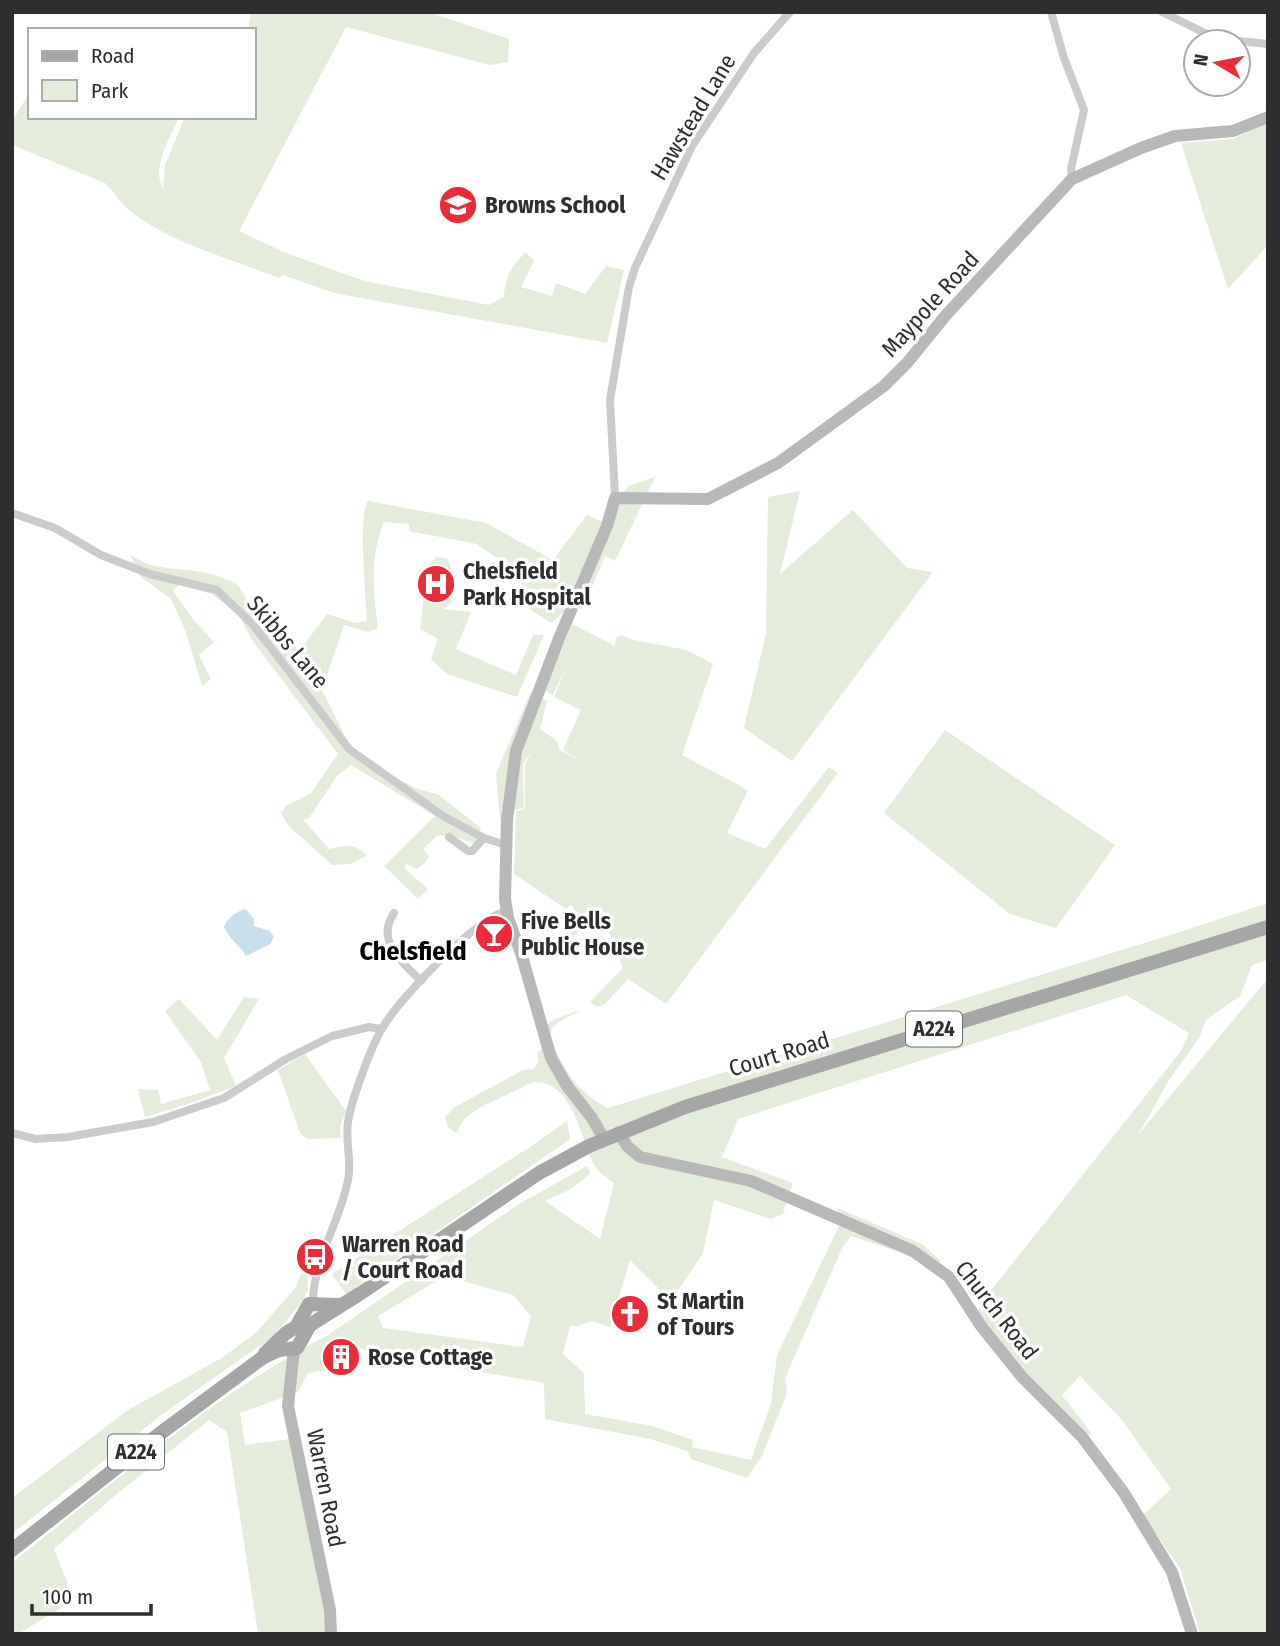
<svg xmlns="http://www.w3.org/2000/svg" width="1280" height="1646" font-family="'Fira Sans Condensed',sans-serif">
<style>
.green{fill:#e4ecdc;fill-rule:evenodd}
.water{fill:#c7deed}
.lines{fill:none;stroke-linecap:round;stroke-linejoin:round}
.street{stroke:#cbcbcb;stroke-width:8}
.secondary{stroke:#b8b8b8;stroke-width:12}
.primary{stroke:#a6a6a6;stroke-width:14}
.labels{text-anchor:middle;stroke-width:7;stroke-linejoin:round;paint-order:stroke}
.shield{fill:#fff;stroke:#6d6d6d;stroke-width:2}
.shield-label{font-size:21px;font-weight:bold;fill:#2e2e2e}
.street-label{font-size:23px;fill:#2e2e2e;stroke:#fff}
.poi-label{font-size:23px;font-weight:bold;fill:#2e2e2e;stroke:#fff;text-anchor:start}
.quarter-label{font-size:26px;font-weight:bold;fill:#000;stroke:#fff}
</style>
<rect width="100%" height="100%" fill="#fff"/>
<g class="green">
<path d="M251,12H428L509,39L508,62L490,65L346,27L239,231L286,253L364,281L489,305L504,297C505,277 511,266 526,252L534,261L521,287L552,296L556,283L585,294L606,266L624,270L607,343L334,293L283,275L279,278C234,260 168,242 130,211C120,203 115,192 105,183L12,145V121L30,92V117H179C170,139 151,166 163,189L165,165L185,117H221L228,121L229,117H254V30H248Z"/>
<polygon points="1265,123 1268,127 1268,245 1228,289 1181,143 1233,139"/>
<path d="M655,477L615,561L605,556L583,609L571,606L551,623L526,607L519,574L477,544L409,531V524L384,522C370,555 373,593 378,628L368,632L344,625L322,690L355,756L416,788L439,795L481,828L476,844L450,835L437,836L423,849L429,856L425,863L417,869L406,864L405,869L428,889L418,899L384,866L435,816L351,765L337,776L309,818L304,820L329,849C345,845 354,843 367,855L350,864L332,865L288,825L281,813L286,806L311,793L338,754L252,640L239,615L212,594L179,585L173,591L193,619L214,642L199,655L211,679L202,686L186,632L171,599L140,576L130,555C138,559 146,564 155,566C180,571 211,569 234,583C245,589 246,604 253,614C265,629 284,640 300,650L327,614L355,623L367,621C366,600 358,514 368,501L486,523L553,560L587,515L604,522L628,486Z"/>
<polygon points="800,491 780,574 853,510 907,568 933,572 792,761 744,728 766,633 768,497"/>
<polygon points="436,557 447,558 451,568 448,577 438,577 438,594 453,601 444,609 471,612 456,649 516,675 533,635 544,635 517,697 447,674 431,659 438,639 420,629 428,566"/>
<polygon points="572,624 615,646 616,638 622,635 633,640 687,650 713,664 682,755 748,790 727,833 765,849 829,767 838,773 666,1004 628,979 605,1004 597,1007 590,1002 623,968 609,932 590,920 568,943 562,936 574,909 571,905 566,909 514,874 516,811 525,809 525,764 533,751 523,764 524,808 515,810 500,820 496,774 531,691 547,701 540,729 557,741 560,750 579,760 563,750 581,710 554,697 569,661 553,695 545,691"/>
<polygon points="945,730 1115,845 1056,928 1010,914 884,813"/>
<path d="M1268,903V960L1252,965L1240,996L1206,1020L1199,1038L1169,1080L1138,1135L1268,978V1634H1200L1180,1568L1143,1515L1171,1489L1123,1421L1080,1376L1062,1395L1092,1434L1086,1435L1030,1378L977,1314L981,1303L1181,1051L1189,1033L1126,995L738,1119L722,1157L793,1183L783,1214L771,1219L714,1200L703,1253L671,1301L630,1260L610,1327L592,1321L577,1326H570L563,1354L584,1373L585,1414L652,1426L693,1440L692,1447L751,1460L771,1404L777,1355L840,1224L837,1208L922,1244L941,1261L933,1268L902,1253L851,1236L843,1246L785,1378L787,1393L762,1456L747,1478L691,1459L687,1451L651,1439L545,1419L544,1383L371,1353L339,1338L326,1370L308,1373L298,1392L240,1413L245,1445L290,1439L327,1609L328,1634H258L227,1432L209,1420L112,1498L54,1549L67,1582L66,1605L18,1634H12V1563C113,1483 214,1395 328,1335L519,1204L587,1166L590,1174L571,1189L545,1201L600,1239L614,1183C609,1179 601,1175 597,1169C580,1144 576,1080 533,1082L481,1107L465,1118L456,1133L448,1127L445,1117L455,1107L523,1070L534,1069L539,1061L537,1053L545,1045L544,1028L552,1020L581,1010C573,1015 553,1022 551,1032C550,1039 555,1047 557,1053C569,1078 583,1095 608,1108L1177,933ZM445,1276L513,1295L531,1316L523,1347L383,1328L378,1316Z"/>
<polygon points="244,997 259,999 224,1058 236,1086 188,1104 145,1117 138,1089 158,1090 161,1104 210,1090 201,1062 165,1011 179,999 217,1040"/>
<polygon points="305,1054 346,1111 340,1127 341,1138 307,1139 300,1133 278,1070"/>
<polygon points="567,1121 570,1139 346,1294 332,1274 530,1147"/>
<polygon points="307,1261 308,1288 303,1301 272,1337 160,1416 12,1534 12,1498 128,1410 220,1359 256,1333 295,1288"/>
</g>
<path class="water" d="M246,909L254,919V926L270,931L274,937L270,944L246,956C240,945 229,939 224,927C227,918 236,911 246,909Z"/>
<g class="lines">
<g class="street">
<polyline points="1051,12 1064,58 1084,110 1071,169 1072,179"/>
<polyline points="1162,12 1207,34 1230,40 1268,44"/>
<polyline points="615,498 610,400 629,287 635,268 692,146 754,53 790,12"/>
<polyline points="12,513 55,528 101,555 150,574 217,590 254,626 349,749 443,816 484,838 506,845"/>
<polyline points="449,837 468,851 472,851 484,838"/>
<path d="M394,913C375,941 402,962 421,981"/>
<polyline points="12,1133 36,1139 68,1137 153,1122 224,1098 286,1059 332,1036 369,1027 381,1029"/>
<path d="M313,1303C313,1260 340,1222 348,1180C352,1161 345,1141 348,1122C351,1101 372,1044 383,1027C400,998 474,920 506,911"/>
</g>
<g class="secondary">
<polyline points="619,1132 627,1146 640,1157 751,1181 913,1251 949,1277 981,1326 1022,1377 1082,1437 1124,1493 1172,1572 1192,1634"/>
<polyline points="604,1139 592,1118 567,1086 551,1058 521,953 508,918 505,899 507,820 516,751 560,636 607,526 615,498 708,499 778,463 884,386 907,363 946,315 1072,179 1141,148 1175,136 1233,131 1268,117"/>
<polyline points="294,1349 288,1406 330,1610 331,1634"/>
</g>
<g class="primary">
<polyline points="265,1353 286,1333 296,1327 309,1304 339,1305"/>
<polyline points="12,1550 158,1435 262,1358 279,1350 297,1348 310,1325 361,1293 539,1173 589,1146 685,1107 1268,927"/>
</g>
</g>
<defs>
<g id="school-disc" transform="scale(2.0125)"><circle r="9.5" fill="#ea2b39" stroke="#fff"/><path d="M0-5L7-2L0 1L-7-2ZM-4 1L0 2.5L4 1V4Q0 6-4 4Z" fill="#fff"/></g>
<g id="hospital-disc" transform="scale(2.0125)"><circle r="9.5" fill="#ea2b39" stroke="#fff"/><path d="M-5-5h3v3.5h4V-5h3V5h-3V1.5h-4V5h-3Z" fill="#fff"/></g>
<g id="bar-disc" transform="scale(2.0125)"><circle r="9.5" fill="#ea2b39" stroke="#fff"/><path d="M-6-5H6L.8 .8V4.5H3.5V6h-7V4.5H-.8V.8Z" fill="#fff"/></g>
<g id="bus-disc" transform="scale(2.0125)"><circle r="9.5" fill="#ea2b39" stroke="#fff"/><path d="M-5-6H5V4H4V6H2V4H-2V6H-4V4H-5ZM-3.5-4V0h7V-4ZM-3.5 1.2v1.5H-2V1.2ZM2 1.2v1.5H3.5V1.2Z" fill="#fff"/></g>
<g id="church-disc" transform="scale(2.0125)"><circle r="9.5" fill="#ea2b39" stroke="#fff"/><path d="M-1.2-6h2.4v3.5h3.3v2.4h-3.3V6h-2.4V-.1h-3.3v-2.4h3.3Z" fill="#fff"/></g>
<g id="building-disc" transform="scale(2.0125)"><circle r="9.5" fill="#ea2b39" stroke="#fff"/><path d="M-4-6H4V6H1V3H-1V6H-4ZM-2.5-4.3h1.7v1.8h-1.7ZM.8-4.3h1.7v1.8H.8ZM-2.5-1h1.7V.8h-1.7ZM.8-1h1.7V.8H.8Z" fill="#fff"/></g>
</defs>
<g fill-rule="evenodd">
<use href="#school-disc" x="458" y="205"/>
<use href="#hospital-disc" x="436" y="584"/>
<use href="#bar-disc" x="494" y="934"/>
<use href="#bus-disc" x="315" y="1257"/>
<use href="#church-disc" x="630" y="1314"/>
<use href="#building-disc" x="341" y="1357"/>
</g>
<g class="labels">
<g class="shield">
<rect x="906" y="1011.5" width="56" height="35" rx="5"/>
<rect x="108" y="1434.5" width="56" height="35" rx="5"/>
</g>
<g class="shield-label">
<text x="934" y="1036">A224</text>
<text x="136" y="1459">A224</text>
</g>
<g class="street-label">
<text transform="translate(693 117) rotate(-59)" y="8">Hawstead Lane</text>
<text transform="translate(930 304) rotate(-48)" y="8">Maypole Road</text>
<text transform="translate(288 642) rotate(50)" y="8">Skibbs Lane</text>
<text transform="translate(779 1054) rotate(-17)" y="8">Court Road</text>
<text transform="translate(997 1310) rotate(52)" y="8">Church Road</text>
<text transform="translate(326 1488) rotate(79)" y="8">Warren Road</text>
</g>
<g class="poi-label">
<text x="485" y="213">Browns School</text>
<text x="463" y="579">Chelsfield<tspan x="463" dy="26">Park Hospital</tspan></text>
<text x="521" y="929">Five Bells<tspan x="521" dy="26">Public House</tspan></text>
<text x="342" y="1252">Warren Road<tspan x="342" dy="26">/ Court Road</tspan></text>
<text x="657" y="1309">St Martin<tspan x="657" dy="26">of Tours</tspan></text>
<text x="368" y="1365">Rose Cottage</text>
</g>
<g class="quarter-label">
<text x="413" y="960">Chelsfield</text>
</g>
</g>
<rect width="1280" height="1646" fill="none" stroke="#2e2e2e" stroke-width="28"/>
<rect x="28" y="28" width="228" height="91" fill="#ffffff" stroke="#ababab" stroke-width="2"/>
<rect x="42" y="51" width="35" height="10" fill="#a6a6a6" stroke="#ababab" stroke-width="2"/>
<text x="91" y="63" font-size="21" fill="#2e2e2e">Road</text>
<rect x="42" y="80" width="35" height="21" fill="#e4ecdc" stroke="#ababab" stroke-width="2"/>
<text x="91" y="98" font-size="21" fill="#2e2e2e">Park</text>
<g transform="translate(1217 63) rotate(280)"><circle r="33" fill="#ffffff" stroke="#ababab" stroke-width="2"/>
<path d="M0-5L12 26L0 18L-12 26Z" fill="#ea2b39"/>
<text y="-10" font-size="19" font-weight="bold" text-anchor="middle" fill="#2e2e2e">N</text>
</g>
<path d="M32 1604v10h119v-10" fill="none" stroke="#2e2e2e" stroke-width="3.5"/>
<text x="42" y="1604" font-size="21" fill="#2e2e2e" stroke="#ffffff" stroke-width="5" paint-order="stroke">100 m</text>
</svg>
